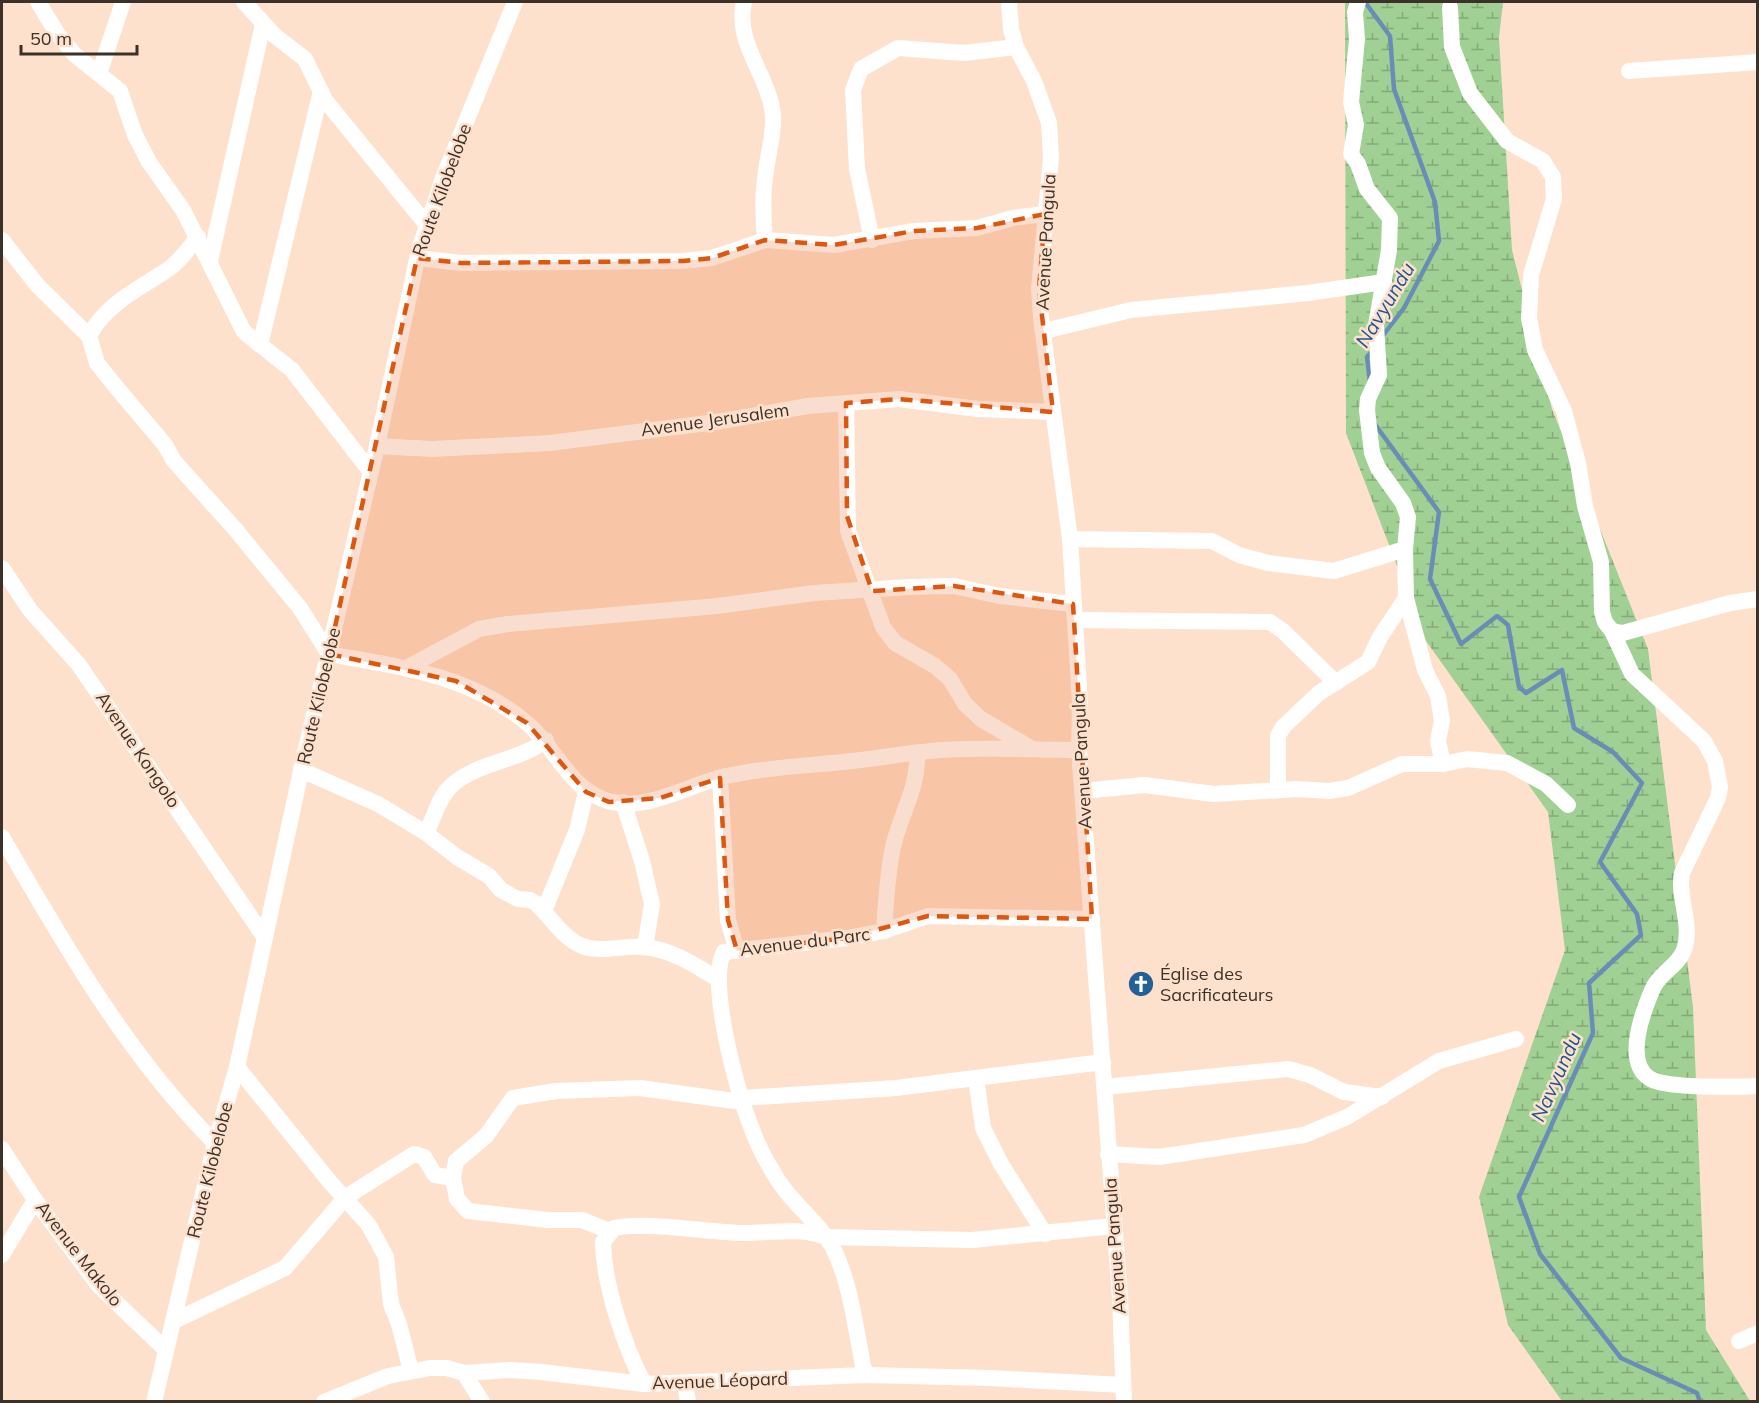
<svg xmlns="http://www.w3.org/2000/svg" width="1759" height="1403" font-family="Mulish,sans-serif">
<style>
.wetland{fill:url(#wetland-marsh)}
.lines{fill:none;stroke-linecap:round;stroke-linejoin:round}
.stream{stroke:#698db7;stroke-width:4.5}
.street{stroke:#fff;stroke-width:16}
.marked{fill:#df570d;fill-opacity:0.2;stroke:#df570d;stroke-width:4.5;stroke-dasharray:12 8;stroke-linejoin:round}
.labels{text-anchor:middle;stroke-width:5;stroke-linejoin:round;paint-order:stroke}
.street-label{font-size:18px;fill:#3c3129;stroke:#fee1cc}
.poi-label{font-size:18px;fill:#3c3129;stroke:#fee1cc;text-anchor:start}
.water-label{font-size:20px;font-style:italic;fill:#1d558f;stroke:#fee1cc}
</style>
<defs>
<pattern id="wetland-marsh" width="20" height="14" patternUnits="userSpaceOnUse" patternTransform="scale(1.5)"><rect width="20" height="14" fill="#a0d093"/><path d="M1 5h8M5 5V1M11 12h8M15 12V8" fill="none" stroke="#84a978"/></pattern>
</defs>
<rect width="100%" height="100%" fill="#fee1cc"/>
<polygon class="wetland" points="1345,2 1503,2 1499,38 1512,250 1552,409 1648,649 1693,1007 1706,1330 1750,1401 1562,1401 1508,1325 1479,1197 1565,950 1548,812 1426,641 1346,433"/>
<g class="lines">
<g class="stream">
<polyline points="1365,2 1390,36 1394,89 1435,202 1439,241 1404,308 1381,338"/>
<polyline points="1370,382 1367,357 1373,350"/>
<polyline points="1374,423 1439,512 1430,579 1461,644 1497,616 1508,625 1519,687 1526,693 1562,670 1574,728 1613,752 1642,783 1600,862 1637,914 1641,935 1589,983 1593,1033 1519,1197 1540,1254 1621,1358 1697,1393 1700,1402"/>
</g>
<g class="street">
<polyline points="38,2 57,33 74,54 120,91 135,135 149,162 183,210 244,332 292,370 370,471"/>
<polyline points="244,2 274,35 305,59 325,100 426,224"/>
<path d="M744,2C734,44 770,76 773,116C774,136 768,153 766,171C762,194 763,217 765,240"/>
<polyline points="1009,2 1011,29 1016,47 1034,81 1049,123 1051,158 1039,289 1041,318 1070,539 1080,704 1079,750 1120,1298 1124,1402"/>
<polyline points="1358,2 1355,12 1357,39 1351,102 1356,125 1351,154 1358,164 1367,189 1390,218 1389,250 1376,325 1379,375 1368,399 1367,410 1372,453 1378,468 1403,503 1408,517 1405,549 1406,598 1425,670 1438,696 1442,721 1438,741 1443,764"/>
<path d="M1450,7L1452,47L1470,93L1507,141L1543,161L1553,177L1554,199L1531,275L1529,318L1535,350L1564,411L1578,463L1585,506L1601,562L1602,612L1605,622L1612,631L1632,674L1704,741L1715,761L1720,787L1718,798L1682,873C1677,898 1693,924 1684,950C1678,966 1660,973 1653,988C1643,1011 1624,1061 1649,1078C1664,1089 1737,1087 1758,1086"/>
<polyline points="1629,71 1758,62"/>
<polyline points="99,74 123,2"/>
<path d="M198,237C189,248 181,260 170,268C141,288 106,303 89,336L97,363L112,382L165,445L174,461L235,529L300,608L329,654C400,667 471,675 528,724C556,748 569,789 608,801C645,812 686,786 722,777C762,768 802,766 843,762C876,759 909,752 943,750C987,747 1034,750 1079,750"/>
<polyline points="2,240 37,285 89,336"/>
<polyline points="872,240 857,169 853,90 861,69 898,48 964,53 1016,47"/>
<polyline points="417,258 461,263 683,261 712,258 765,240 834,245 914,231 977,228 1013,218 1045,214"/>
<polyline points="210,261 263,24"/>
<polyline points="1044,331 1131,310 1308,293 1384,282"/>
<polyline points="260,345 321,91"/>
<polyline points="846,403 848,531 883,627 895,643 935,666 950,679 965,704 981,719 1032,749"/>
<polyline points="377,446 432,449 550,443 716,422 808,406 899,399 978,409 1053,412"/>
<polyline points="1070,539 1212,541 1239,555 1268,563 1334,571 1405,549"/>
<polyline points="2,568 30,610 79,665 265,938"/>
<polyline points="1075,620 1270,622 1283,631 1336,683"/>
<polyline points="1612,631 1623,633 1730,603 1758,599"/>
<polyline points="406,668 479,629 508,624 717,606 814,593 910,587 954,586 999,596 1073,604"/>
<path d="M301,770L378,804L426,833L457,857L489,876L501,890L518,899L530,900L537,904C550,917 563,937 580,945C599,954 623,945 644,947C673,950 695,965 719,980"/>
<polyline points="720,778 728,920 737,951"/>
<polyline points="1278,790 1278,736 1283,727 1319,693 1368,662 1380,637 1406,598"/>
<polyline points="1083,791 1144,785 1214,794 1297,789 1329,791 1348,788 1402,764 1443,764 1467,759 1507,763 1546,784 1568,805"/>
<polyline points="623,802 642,861 652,904 645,947"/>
<path d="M426,833C434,818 438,799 450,787C475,762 518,762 546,740"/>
<path d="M2,837C64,944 127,1055 215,1143"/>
<polyline points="544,911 577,830 586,792"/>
<path d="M884,931C886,903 887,875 893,847C900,815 919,787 917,753"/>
<polyline points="237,1067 330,1182 368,1224 377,1240 386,1257 391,1304 399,1324 411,1371"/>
<polyline points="976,1078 983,1128 1001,1164 1045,1234"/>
<polyline points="1104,1087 1288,1069 1310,1075 1344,1092 1382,1097"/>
<polyline points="741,1098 896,1088 1103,1062"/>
<polyline points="2,1149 35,1200 99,1286 166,1350"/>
<polyline points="1108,1154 1159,1157 1304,1135 1347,1117 1439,1061 1516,1039"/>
<polyline points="609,1231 582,1220 548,1220 468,1211 457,1199 453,1178 456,1161 486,1136 513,1098 556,1091 640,1088 742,1102"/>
<polyline points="2,1255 35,1200"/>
<polyline points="174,1321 285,1268 346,1197 414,1154 424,1157 435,1175 453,1178"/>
<polyline points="1739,1341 1758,1333"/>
<polyline points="464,1373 482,1402"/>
<path d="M865,1375C856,1334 852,1286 833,1248C822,1225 790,1202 776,1177C766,1161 756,1142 750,1124C737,1092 707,980 724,952L846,938L884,931L928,916L1092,919"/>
<path d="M644,1384C624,1345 604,1286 603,1242L614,1228C644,1221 706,1232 739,1233C768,1234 799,1226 826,1237L972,1240L1114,1226"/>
<polyline points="685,1384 688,1402"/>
<polyline points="154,1402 215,1143 237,1067 304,757 377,446 419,250 443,178 515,2"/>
<polyline points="324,1402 388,1376 430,1368 447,1368 464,1373 511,1370 541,1372 644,1384 865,1375 990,1378 1123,1385"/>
</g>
</g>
<path class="marked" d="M1045,214L1039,289L1053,412L899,399L846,403L847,516L872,591L954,586L1073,604L1092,919L928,916L846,938L737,951L728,920L720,778L660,798L609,802L586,792L527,723L456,681L329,654L417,258L461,263L683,261L712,258L765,240L834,245L914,231L977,228Z"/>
<defs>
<g id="church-disc" transform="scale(1.35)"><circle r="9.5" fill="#226097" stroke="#fee1cc"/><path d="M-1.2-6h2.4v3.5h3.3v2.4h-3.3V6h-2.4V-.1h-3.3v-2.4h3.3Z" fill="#fff"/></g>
</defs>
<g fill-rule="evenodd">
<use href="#church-disc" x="1141" y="984"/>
</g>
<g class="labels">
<g class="street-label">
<text transform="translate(442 190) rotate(-70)" y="6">Route Kilobelobe</text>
<text transform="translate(1046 242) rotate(-87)" y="6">Avenue Pangula</text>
<text transform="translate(715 420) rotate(-8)" y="6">Avenue Jerusalem</text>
<text transform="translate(319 696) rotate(-77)" y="6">Route Kilobelobe</text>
<text transform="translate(138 750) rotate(56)" y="6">Avenue Kongolo</text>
<text transform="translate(1082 761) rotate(-93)" y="6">Avenue Pangula</text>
<text transform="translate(805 942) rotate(-7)" y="6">Avenue du Parc</text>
<text transform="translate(210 1170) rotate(-76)" y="6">Route Kilobelobe</text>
<text transform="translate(1115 1246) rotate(-94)" y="6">Avenue Pangula</text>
<text transform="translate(79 1254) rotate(52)" y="6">Avenue Makolo</text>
<text transform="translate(720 1381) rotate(-2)" y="6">Avenue Léopard</text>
</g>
<g class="poi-label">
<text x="1160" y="980">Église des<tspan x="1160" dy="21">Sacrificateurs</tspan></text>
</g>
<g class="water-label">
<text transform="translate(1385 305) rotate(-59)" y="7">Navyundu</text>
<text transform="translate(1556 1077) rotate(-66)" y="7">Navyundu</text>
</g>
</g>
<rect width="1759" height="1403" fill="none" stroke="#3c3129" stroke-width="6"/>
<path d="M21 45v9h116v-9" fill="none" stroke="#3c3129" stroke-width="3"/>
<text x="30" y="45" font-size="18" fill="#3c3129" stroke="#fee1cc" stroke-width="4.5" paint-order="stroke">50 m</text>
</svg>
